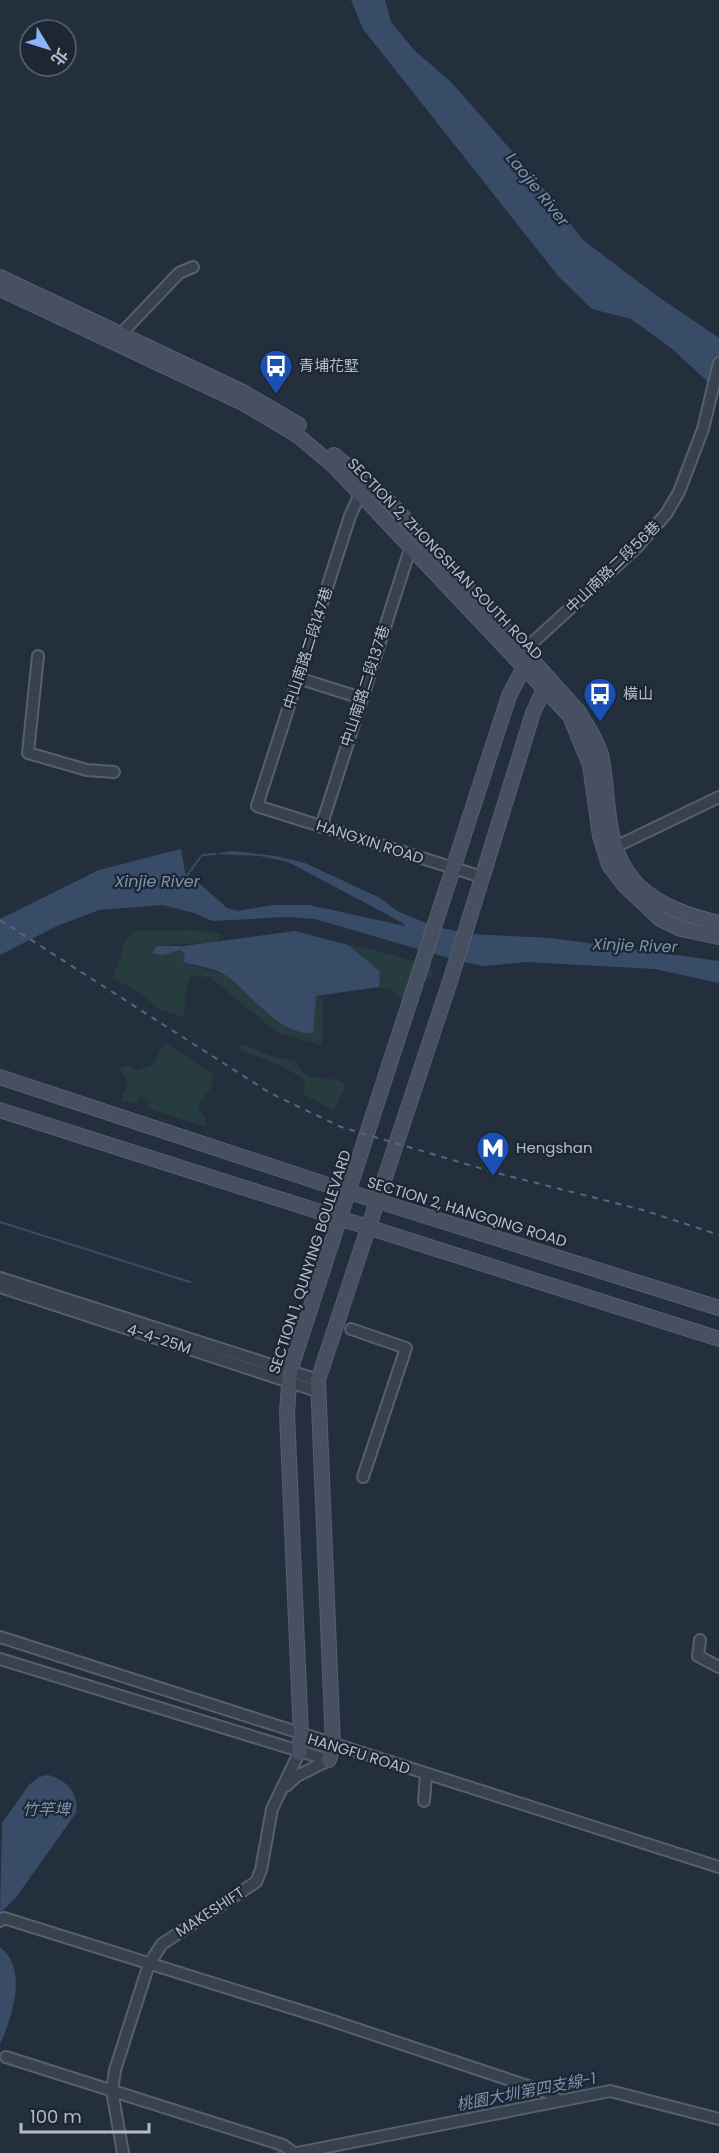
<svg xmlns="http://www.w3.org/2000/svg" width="719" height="2153" font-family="Poppins,'Noto Sans TC',sans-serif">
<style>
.green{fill:#263c3f}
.water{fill:#394c67}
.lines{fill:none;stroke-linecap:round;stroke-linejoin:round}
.stream{stroke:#394c67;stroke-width:2}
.street-casing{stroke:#565f6c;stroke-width:14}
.secondary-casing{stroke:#565f6c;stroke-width:16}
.street{stroke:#38414e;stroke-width:10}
.secondary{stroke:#465061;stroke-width:14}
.rail{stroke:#5a6575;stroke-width:2;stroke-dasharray:6 6;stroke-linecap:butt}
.labels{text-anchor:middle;stroke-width:4.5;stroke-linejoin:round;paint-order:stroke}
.poi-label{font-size:15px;fill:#b4bcc9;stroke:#1d2633;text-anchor:start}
.street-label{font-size:15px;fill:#b4bcc9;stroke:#1d2633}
.water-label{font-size:16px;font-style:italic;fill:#7c92b1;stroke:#1d2633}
</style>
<rect width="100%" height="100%" fill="#242f3e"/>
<g class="green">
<path d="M194,930L222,934L216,942L157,946L163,955L180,950L185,954L183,962L227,976L266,1013L316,996L323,998L322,1046L276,1032L210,977L191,976C181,994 189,1000 183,1017L157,1008L140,992L113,979L126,939L134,931Z"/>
<path d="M348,945C373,948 405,959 431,967L433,973L430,978L419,976L407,998L397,997L392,989L379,987L380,971Z"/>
<polygon points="165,1043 213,1074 211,1088 197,1107 206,1119 205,1127 147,1108 151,1101 140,1096 135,1104 121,1100 128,1084 120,1068 130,1065 136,1071 152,1065"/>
<path d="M241,1044L275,1057L297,1061C302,1086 332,1072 345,1085L334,1111L303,1094L305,1081C286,1065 262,1060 240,1049Z"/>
</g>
<g class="water">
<polygon points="351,0 385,0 391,22 414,50 451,82 531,173 583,240 653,293 719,338 719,392 671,348 631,319 592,309 559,277 363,29"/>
<polygon points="181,849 186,877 197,881 227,908 238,911 272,905 309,905 405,926 403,923 288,862 260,856 215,854 232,851 276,856 305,863 380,898 397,911 433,926 469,934 551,938 719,961 719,983 655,969 526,962 485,966 459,961 315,919 287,917 212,921 194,913 162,905 99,910 57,926 0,955 0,919 99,870"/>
<path d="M295,931L348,945L380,971L379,987L316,996L313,1033C281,1036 251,995 228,977C216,968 198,966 183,962L185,954L180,950L163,955L152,953L157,946H184Z"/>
<path d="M48,1775C67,1780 79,1793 76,1813L17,1896L0,1914L2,1823L29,1785L39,1777Z"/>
<path d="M0,1947C28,1968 13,2016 0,2044Z"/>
</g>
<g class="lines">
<g class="stream">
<polyline points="186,877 202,855 215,854"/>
<polyline points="0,1222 190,1282"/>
<polyline points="275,2153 284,2151"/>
</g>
<g class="street-casing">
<g id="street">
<polyline points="120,335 179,273 193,267"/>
<polyline points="361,492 350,516 257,806 482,877"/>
<polyline points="519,655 636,548 666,514 679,492 703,429 719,363"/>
<polyline points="38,656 28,753 87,770 114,772"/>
<polyline points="298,678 361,698"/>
<polyline points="321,827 411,546"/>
<polyline points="611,849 719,797"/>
<polyline points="0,1278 318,1380"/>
<polyline points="0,1287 317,1391"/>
<polyline points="351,1329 406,1348 363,1477"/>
<polyline points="0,1637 719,1867"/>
<polyline points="700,1640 698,1656 719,1667"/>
<polyline points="0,1659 329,1760"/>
<polyline points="286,1786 297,1776 329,1760"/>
<polyline points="424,1801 426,1775"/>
<polyline points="0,1921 4,1918 327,2019 552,2094 558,2101"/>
<polyline points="6,2057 283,2145 294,2153"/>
<polyline points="123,2153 112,2091 115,2070 149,1964 162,1944 256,1882 261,1870 272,1809 299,1753"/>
<polyline points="297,2153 610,2091 719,2119"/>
</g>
</g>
<g class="secondary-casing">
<g id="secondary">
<polyline points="0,277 243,392 299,425"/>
<polyline points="0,289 243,403 297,435 335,467 570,716 590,765 600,836 609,865 624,885 660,919 681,929 719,937"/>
<path d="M334,455L388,500L578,711C587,725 596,739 601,755C606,777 606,801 610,824C619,888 662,910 719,923"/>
<polyline points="0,1077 349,1192 719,1308"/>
<polyline points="0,1110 719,1339"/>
<polyline points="299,1753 301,1736 287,1413 290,1371 509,696 529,657"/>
<polyline points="329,1760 333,1746 318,1380 451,978 533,713 549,678"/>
</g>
</g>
<use href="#street" class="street"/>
<use href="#secondary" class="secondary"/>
<polyline class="rail" points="0,920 270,1093 341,1127 493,1172 643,1210 719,1235"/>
</g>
<defs>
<g id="bus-pin" transform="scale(1.725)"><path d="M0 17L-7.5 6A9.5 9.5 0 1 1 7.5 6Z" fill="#1a4fb4" stroke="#1d2633"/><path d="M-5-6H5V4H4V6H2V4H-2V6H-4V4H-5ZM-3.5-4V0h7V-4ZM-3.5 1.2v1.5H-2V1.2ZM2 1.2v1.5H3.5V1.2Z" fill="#fff"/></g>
<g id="metro-pin" transform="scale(1.725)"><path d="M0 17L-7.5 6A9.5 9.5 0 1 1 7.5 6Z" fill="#1a4fb4" stroke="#1d2633"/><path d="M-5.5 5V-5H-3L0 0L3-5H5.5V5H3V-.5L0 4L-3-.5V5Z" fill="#fff"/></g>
</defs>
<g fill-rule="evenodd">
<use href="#bus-pin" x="276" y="366"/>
<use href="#bus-pin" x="600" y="694"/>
<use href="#metro-pin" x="493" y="1148"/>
</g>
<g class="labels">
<g class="poi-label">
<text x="299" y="371">青埔花墅</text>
<text x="623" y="699">橫山</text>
<text x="516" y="1153">Hengshan</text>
</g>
<g class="street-label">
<text transform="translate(445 559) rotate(46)" y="5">SECTION 2, ZHONGSHAN SOUTH ROAD</text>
<text transform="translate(613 567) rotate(-44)" y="5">中山南路二段56巷</text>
<text transform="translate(308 648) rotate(-72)" y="5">中山南路二段147巷</text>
<text transform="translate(365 686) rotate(-72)" y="5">中山南路二段137巷</text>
<text transform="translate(370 842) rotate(18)" y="5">HANGXIN ROAD</text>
<text transform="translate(467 1212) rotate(17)" y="5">SECTION 2, HANGQING ROAD</text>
<text transform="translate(310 1262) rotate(-72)" y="5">SECTION 1, QUNYING BOULEVARD</text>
<text transform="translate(159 1339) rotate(18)" y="5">4-4-25M</text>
<text transform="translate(359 1754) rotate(17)" y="5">HANGFU ROAD</text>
<text transform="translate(210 1912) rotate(-33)" y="5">MAKESHIFT</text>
</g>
<g class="water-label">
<text transform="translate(538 189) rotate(51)" y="6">Laojie River</text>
<text x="157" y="887">Xinjie River</text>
<text transform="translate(635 945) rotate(2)" y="6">Xinjie River</text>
<text x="46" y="1815">竹竿埤</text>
<text transform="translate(526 2091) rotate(-11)" y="6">桃園大圳第四支線-1</text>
</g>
</g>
<g transform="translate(48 48) rotate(128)"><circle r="28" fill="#1d2633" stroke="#59626f" stroke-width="1.5"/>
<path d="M0-4.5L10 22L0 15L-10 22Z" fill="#8ab4f8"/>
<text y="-9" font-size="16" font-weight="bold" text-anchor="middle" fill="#b4bcc9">北</text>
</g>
<path d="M21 2123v9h128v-9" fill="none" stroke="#b4bcc9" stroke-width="3"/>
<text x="30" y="2123" font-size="18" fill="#b4bcc9" stroke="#1d2633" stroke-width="4.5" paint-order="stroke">100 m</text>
</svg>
